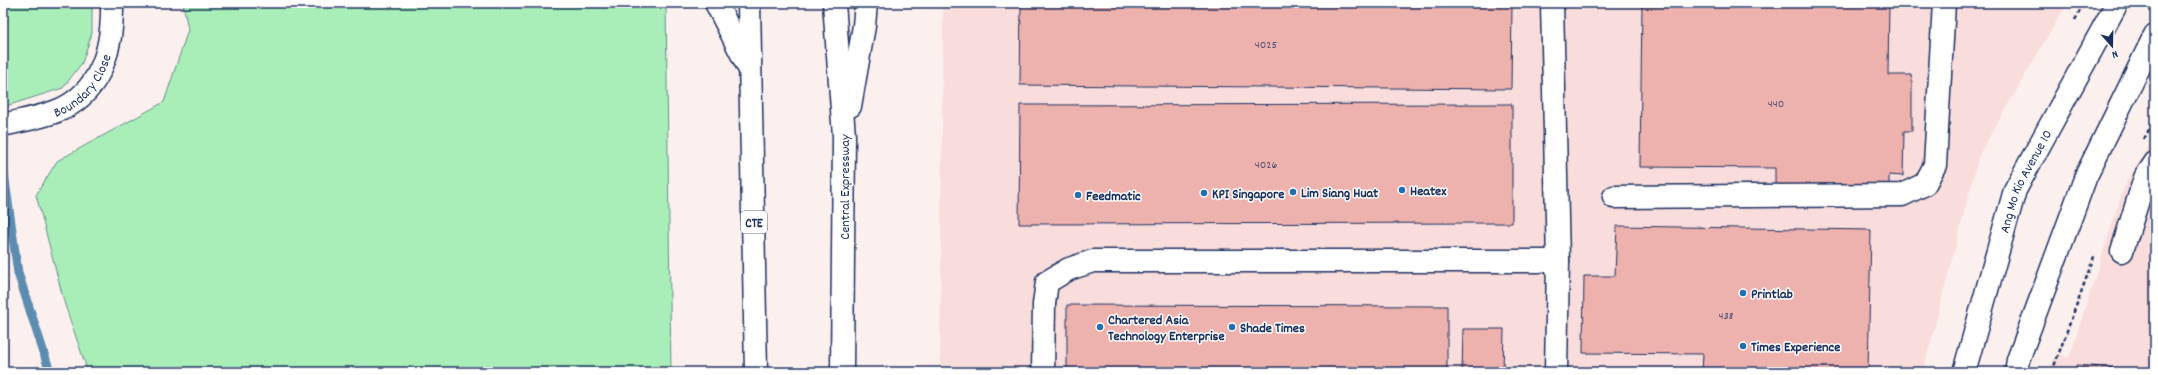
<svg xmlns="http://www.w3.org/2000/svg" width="2158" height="375" font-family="Dekko,sans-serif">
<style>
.built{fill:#f8dddc}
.green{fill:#a9eeb9;stroke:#628e8c}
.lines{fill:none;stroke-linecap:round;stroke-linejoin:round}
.stream{stroke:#5b8cb0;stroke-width:9}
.building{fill:#eeb2ae;stroke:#1b2f5e}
.minor-casing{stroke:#1b2f5e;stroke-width:25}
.major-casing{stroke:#1b2f5e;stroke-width:25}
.highway-casing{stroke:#1b2f5e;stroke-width:25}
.path{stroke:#1b2f5e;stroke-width:2.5;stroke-dasharray:4 3;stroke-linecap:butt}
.minor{stroke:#fff;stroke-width:22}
.major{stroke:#fff;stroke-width:22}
.highway{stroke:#fff;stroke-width:22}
.poi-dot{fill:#1f6fb2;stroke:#fff;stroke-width:1.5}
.labels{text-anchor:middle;stroke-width:3;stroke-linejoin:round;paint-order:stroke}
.number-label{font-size:12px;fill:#505072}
.shield{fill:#fff;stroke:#5f6d8e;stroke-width:1}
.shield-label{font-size:13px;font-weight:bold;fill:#1b2f5e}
.street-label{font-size:14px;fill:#1b2f5e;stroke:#fff}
.poi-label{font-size:14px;font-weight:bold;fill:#1b2f5e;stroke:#fff;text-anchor:start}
</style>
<rect width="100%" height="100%" fill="#fcf0ef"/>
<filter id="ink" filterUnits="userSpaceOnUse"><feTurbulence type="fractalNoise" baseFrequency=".025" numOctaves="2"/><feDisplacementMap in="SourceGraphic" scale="8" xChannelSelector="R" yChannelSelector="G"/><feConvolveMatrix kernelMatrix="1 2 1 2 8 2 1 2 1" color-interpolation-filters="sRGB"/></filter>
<g filter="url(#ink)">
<g class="built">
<polygon points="943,3 2067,3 1979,155 1923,372 940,372"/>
<polygon points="2155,137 2155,372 2049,372 2056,353 2069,358 2125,184"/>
</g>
<g class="green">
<polygon points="3,3 92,3 92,33 82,63 63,88 3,107"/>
<polygon points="183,3 666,3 671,372 88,372 65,305 36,195 57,161 164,102 188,30"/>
</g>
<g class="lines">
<polyline class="stream" points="3,167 18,273 50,372"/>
</g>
<g class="building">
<polygon points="1021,3 1512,3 1511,89 1020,85"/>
<polygon points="1642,3 1889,3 1888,75 1912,75 1912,131 1904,131 1903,176 1889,175 1889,190 1775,189 1775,168 1640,167"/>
<polygon points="1512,104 1512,223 1019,224 1020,105"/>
<polygon points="1617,226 1871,230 1868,372 1702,372 1703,354 1583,353 1584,276 1615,276"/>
<polygon points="1067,305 1447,306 1447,372 1067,372"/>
<polygon points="1463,329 1504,329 1503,372 1462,372"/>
<polygon points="2076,365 2154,371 2154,372 2076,372"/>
</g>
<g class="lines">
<g class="minor-casing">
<g id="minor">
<polyline points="1552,3 1558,261 1556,372"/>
<path id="s1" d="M3,125C23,120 44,117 62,109C103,89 113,44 112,3"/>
<polyline points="1614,197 1902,195 1925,184 1935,165 1944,3"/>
<polyline points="2122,251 2145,178 2155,163"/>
<polyline points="1043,372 1044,304 1047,282 1069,269 1093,261 1558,261"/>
</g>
</g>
<g class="major-casing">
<g id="major">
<path id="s2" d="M1964,372L2015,190L2117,3"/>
<polyline points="2016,372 2018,360 2086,176 2155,35"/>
</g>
</g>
<g class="highway-casing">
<g id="highway">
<polyline points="716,3 749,68"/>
<polyline points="749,3 756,372"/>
<polyline points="834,3 844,136 842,372"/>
<polyline points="850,106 864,26 866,3"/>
</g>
</g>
<g class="path">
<polyline points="2075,20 2084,3"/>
<polyline points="2144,139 2155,118"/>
<polyline points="2052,372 2095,254"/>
</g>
<use href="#minor" class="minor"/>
<use href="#major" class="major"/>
<use href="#highway" class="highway"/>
</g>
</g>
<g class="poi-dot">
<circle cx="1402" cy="190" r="4"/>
<circle cx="1293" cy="192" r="4"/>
<circle cx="1204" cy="193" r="4"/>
<circle cx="1078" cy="195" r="4"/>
<circle cx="1743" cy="293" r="4"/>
<circle cx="1100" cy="327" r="4"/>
<circle cx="1232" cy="327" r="4"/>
<circle cx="1743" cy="346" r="4"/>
</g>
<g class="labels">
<g class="number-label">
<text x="1266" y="48">4025</text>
<text x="1776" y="107">440</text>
<text x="1266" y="168">4026</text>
<text x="1726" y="319">438</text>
</g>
<rect class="shield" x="741" y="211" width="26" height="22" rx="3"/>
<g class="shield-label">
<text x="754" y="227">CTE</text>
</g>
<g class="street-label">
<text dy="5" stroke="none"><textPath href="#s1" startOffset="93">Boundary Close</textPath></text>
<text dy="5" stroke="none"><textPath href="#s2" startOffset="201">Ang Mo Kio Avenue 10</textPath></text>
<text transform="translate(844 187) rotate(-90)" y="5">Central Expressway</text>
</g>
<g class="poi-label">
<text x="1410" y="195">Heatex</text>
<text x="1301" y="197">Lim Siang Huat</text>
<text x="1212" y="198">KPI Singapore</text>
<text x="1086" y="200">Feedmatic</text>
<text x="1751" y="298">Printlab</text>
<text x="1108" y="324">Chartered Asia<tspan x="1108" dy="16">Technology Enterprise</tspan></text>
<text x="1240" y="332">Shade Times</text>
<text x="1751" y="351">Times Experience</text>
</g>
</g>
<rect width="2158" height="375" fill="none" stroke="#fff" stroke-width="16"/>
<rect x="8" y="8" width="2142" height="359" fill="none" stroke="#1b2f5e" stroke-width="1.5" filter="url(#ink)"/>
<g transform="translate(2112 46) rotate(160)" stroke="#ffffff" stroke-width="3" paint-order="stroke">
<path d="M0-3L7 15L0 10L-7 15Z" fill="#1b2f5e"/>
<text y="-6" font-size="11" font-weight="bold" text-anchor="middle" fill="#1b2f5e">N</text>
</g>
</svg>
